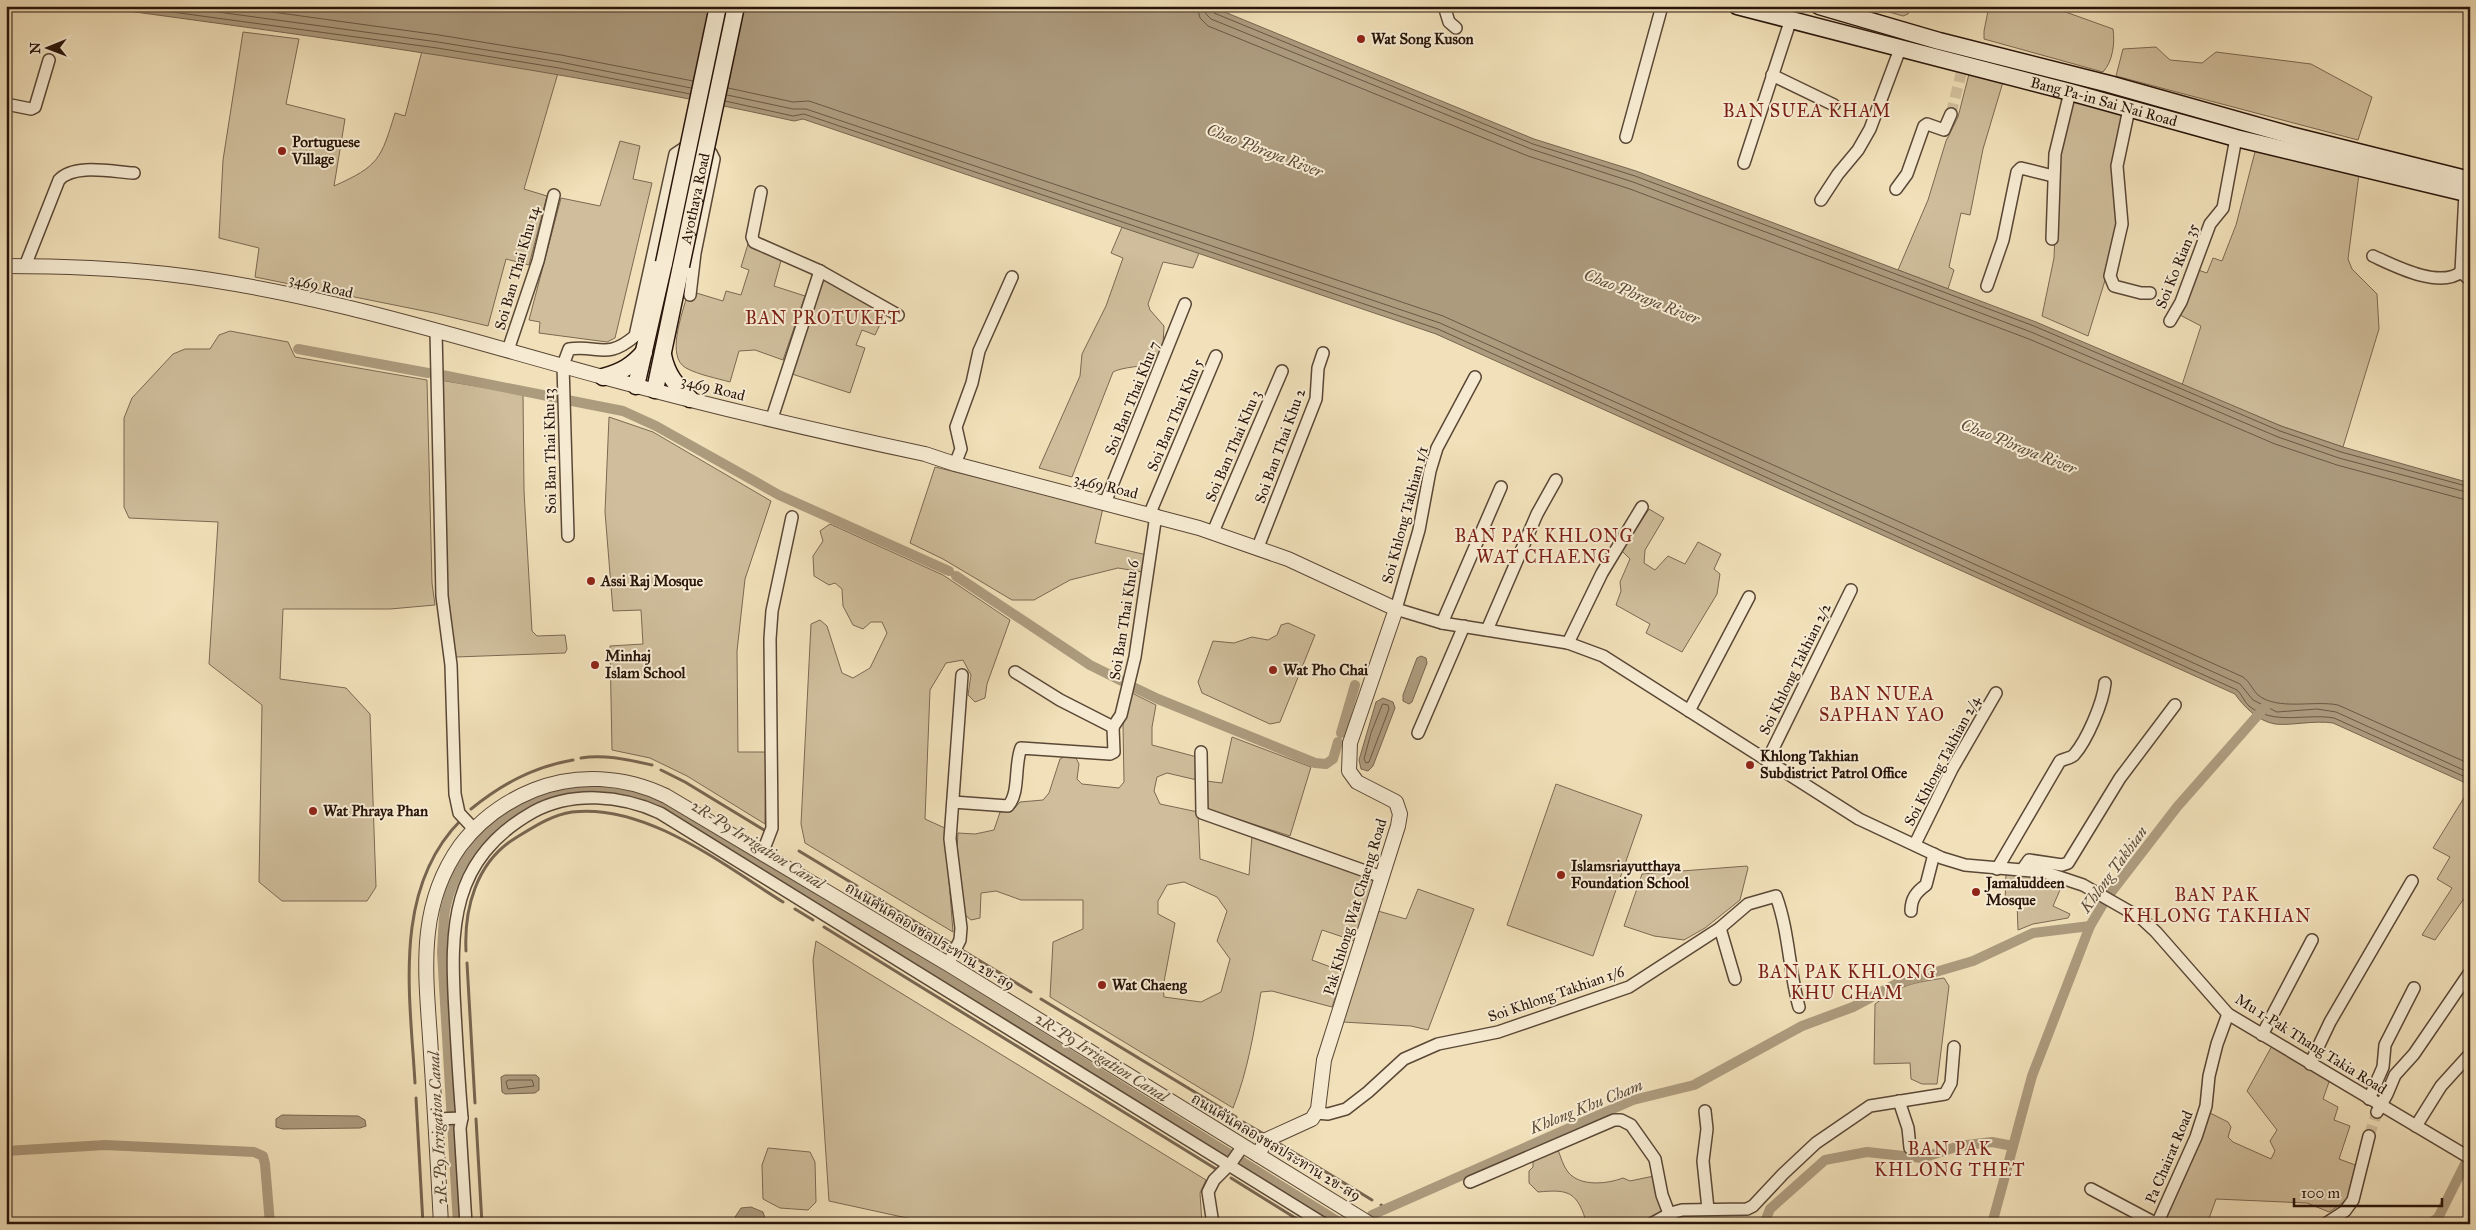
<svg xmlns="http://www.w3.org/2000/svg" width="2476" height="1230" font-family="'IM FELL Great Primer','Noto Serif Thai',serif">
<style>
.green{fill:#cfbd9b;stroke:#7c6852;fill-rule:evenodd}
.water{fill:#ad9b7e;stroke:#786550}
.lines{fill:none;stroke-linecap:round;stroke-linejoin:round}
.shore{stroke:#6a5844;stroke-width:1}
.stream{stroke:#786550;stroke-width:3}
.canal{stroke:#ad9b7e;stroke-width:10}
.minor-tunnel{stroke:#d3c19f;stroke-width:11;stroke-dasharray:11 5.5;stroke-linecap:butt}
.minor-casing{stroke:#5a4736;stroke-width:14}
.tertiary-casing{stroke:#5a4736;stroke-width:16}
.secondary-casing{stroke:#28140a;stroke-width:19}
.minor{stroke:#f6ebd2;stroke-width:11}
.tertiary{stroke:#f6ebd2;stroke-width:14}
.secondary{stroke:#f6ebd2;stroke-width:16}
.secondary-bridge-casing{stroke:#28140a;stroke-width:19;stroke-linecap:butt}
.secondary-bridge{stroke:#f6ebd2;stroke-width:16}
.poi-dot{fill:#8f2418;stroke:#f6ebd2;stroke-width:2}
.labels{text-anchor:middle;stroke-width:4;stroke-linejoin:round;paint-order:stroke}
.poi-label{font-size:15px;font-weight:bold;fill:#28140a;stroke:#f6ebd2;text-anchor:start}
.street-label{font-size:15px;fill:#28140a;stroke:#f6ebd2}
.water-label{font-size:16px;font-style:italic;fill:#5d4a38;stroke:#f6ebd2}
.quarter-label{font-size:18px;letter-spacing:1px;fill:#7a1f14;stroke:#f6ebd2}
</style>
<rect width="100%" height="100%" fill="#f1e0b9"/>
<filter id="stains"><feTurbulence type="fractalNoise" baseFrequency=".004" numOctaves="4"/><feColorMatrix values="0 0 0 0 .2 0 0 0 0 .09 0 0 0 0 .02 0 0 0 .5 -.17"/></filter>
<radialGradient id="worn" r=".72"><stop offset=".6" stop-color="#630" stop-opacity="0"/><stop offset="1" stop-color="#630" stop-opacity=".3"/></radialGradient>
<g class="green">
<polygon points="1869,6 1910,6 1908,14 1903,16"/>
<path d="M1989,6H2049L2113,29C2115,43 2113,61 2103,72L1984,39V31Z"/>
<path d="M243,32L299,39L286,104L345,119L334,186C379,166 381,159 395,113L405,116L422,51L558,73L524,189L547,196L529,265L506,259L488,326L434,313L255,277L259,248L219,238L223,160Z"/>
<polygon points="2156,47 2170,60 2202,63 2216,52 2311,64 2372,97 2358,140 2116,76 2123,49"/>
<polygon points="1969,74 2003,82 1983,149 1970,215 1961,213 1949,267 1954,270 1948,289 1898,270 1928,200 1946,141 1958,117"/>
<polygon points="2069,100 2122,112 2119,221 2106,277 2088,336 2042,316 2054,258 2059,141"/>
<polygon points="620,141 640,146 633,179 652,183 615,338 607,342 539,333 540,322 529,320 561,198 600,206"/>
<polygon points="2256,148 2359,174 2348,259 2352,269 2377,294 2379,329 2343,447 2281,426 2182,385 2201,326 2180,315 2198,270 2207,273 2213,258 2222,261 2236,225"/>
<path d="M1122,227L1199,253L1193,268L1163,262L1148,304L1150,310L1164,326L1163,345L1156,364C1144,366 1122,367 1113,372L1072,477L1039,468L1080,376L1082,354L1106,306L1123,258L1111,253Z"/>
<path d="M748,244L782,257L774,286L805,296L783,360L755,350L739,351L730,382C716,378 699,375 686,368C666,357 682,315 686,299H691L693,292L723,301L726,291L741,295L749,270L741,267Z"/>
<polygon points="830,280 886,312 875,335 862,330 856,345 865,348 850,393 789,373 818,286 823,281"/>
<polygon points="230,331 288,342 295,357 427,380 432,583 435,605 390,609 283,609 280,679 346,688 370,714 376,887 367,901 282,901 259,882 262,705 209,664 218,522 129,518 124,507 124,418 132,398 173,354 185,349 210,349 219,335"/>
<polygon points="440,380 523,394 524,491 532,631 537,636 565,635 567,649 565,653 456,657 454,655 446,582"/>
<polygon points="609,417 653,432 771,501 745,579 737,651 738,752 766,752 765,824 687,776 650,758 612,750 610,646 643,644 641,610 613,611 605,512"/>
<polygon points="935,467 1103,508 1095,543 1147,555 1143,572 1118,568 1070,580 1034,600 1012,600 943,559 910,543"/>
<polygon points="1649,509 1664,518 1645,550 1644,563 1655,570 1668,556 1685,564 1698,542 1721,554 1714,569 1720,574 1717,594 1682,652 1646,633 1650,624 1616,605 1621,591 1620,582 1630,559 1622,551"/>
<polygon points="830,524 943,575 1010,620 987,684 985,698 975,702 968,695 971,675 963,660 946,663 930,690 925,819 947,829 946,841 953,932 805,843 801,824 811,624 820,620 827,626 842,673 853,678 870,668 887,633 882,622 871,622 863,629 853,625 843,606 842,589 835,583 829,585 814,576 813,556 823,541 820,531"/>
<polygon points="1288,623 1315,635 1280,722 1270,724 1202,693 1198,682 1213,641 1234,643 1252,637 1268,640 1277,635 1281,625"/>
<path d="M1132,693L1156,705L1152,727V745L1197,757V780L1167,773L1157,777L1154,791L1160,804L1198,812L1200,859L1249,875L1252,835L1372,877L1373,881L1355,941L1322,930L1312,960L1344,972L1332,1007L1272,991L1261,992C1254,1031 1248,1071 1233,1108L1050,997L1053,942L1083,929V900H1021L996,891L981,893L980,918L971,920L964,914L957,849L958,833L975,834L994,830L1000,812L1012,811L1020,802L1043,800L1049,793L1060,759L1066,756L1076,758L1079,764L1077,779L1082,784L1119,788L1124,782L1123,725ZM1184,882L1217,897L1227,911L1217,941L1230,959L1221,992L1201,1002L1164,997L1163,987L1175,923L1158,914V901L1167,885Z"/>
<polygon points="1232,737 1311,767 1290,836 1210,810 1206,805 1206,781 1222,783"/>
<polygon points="1556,784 1642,815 1593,956 1507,925"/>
<polygon points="2470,788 2470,890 2435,940 2422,935 2452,888 2437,879 2450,857 2433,848"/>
<polygon points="1747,866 1748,868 1740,900 1705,928 1684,940 1654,936 1624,926 1642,874"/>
<polygon points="2006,874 2043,876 2063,883 2053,906 2070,914 2068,918 2033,924 2018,930 2017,903 2005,903"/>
<polygon points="1418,889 1474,909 1428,1030 1411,1026 1343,1022 1378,911 1406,919"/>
<polygon points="816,941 1206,1180 1200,1193 1202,1224 917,1224 916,1220 829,1201 813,960"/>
<path d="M1944,978L1949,986L1937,1084H1922L1911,1079L1910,1063L1874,1064L1875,1004C1902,984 1912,983 1944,978Z"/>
<path d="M2273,1044L2330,1079L2323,1099L2338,1107L2334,1120L2350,1126L2339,1159L2358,1166C2351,1193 2353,1197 2329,1212L2307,1203L2216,1199L2207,1224H2163L2203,1135L2210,1113L2228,1122L2231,1127L2228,1137L2233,1142L2271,1159L2275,1151L2270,1141L2277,1130L2247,1091Z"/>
<polygon points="768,1148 810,1152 815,1162 816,1202 808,1210 780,1208 763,1199 762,1165"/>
<path d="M1558,1150C1561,1157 1563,1166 1568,1172C1580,1187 1607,1184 1623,1178L1630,1181L1654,1176L1664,1210L1638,1224H1587C1577,1192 1570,1189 1538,1192L1529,1183V1171L1533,1167V1159Z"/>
</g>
<g class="water">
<path d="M91,6H1210L1534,139L1636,171L2036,322L2281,426L2343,447L2470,483V785L2333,723C2313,720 2291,726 2275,724C2258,721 2244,707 2235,694L1436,334L803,119L794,121C561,69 326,38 91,6Z"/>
<polygon points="1421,656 1426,658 1427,663 1412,702 1409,704 1403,701 1403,695 1417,658"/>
<polygon points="1383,698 1393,702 1395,708 1373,766 1368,771 1361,769 1359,760 1376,702"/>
<polygon points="505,1075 536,1075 539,1078 539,1090 535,1093 505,1094 502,1092 501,1077"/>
<polygon points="282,1115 358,1116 365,1120 366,1126 360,1128 283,1129 276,1127 276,1119"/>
<polygon points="751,1207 763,1212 766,1221 763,1224 743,1224 735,1217 741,1208"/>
</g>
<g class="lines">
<g class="shore">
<polyline points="128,6 437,48 559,68 690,94"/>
<polyline points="174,6 438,42 560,62 691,88"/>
<polyline points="229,6 439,35 561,55 693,81"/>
<polyline points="1197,6 1200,18 1208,26 1528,156 1630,189 2029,339 2275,444 2337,465 2470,501"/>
<polyline points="1204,6 1206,14 1211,19 1531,149 1633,182 2031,332 2278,437 2339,458 2470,493"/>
<polyline points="1211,6 1214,13 1533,144 1635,176 2034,326 2280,431 2341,452 2470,487"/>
<path d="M728,88L793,102L809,101L1443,316L2243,677C2250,682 2252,689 2258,695C2278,711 2314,700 2338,705L2470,764"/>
<polyline points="727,95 793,109 806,109 1440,323 2240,684 2253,700 2277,712 2317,709 2336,712 2470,773"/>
<path d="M725,101L793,116L804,114L1438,329L2237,690C2242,694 2244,702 2249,706C2274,726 2306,713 2334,718L2470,779"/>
<polygon points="1383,704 1388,705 1389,709 1369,762 1366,763 1364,759 1371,733"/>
<polygon points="509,1080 532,1080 534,1086 508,1089 506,1082"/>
</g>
<g class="stream">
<path d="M581,758C605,754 629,760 652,765"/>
<polyline points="661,770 685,782 764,830"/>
<path d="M471,809C502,784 533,767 573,760"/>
<polyline points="799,851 857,886"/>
<polyline points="866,892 954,945"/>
<polyline points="795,909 813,920"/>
<polyline points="824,927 1216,1169"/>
<polyline points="962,950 1031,992"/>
<path d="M466,951C464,909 476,863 514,839C532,828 551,815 572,812C646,803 723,865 783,902"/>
<polyline points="467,963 475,1103"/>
<polyline points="1041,999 1236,1117"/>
<path d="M415,1083C410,995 392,889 461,820"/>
<polyline points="416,1098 423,1224"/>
<polyline points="476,1119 482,1224"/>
<polyline points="1243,1122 1264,1134"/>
<polyline points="1280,1144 1372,1200"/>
<polyline points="1231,1178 1305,1224"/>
<polyline points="1381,1205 1386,1209"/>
</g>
<g class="canal">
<polyline points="298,349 428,373"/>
<polyline points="442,375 558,398"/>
<polyline points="567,400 623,411 656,426 779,495 949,571"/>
<polyline points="956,576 1090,665 1124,682"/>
<polyline points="1133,687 1158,699 1315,763 1326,764 1333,759 1338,742"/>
<polyline points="1341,733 1355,685"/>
<polyline points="6,1151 105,1145 254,1152 263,1156 265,1164 270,1224"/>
<polyline points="1372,1215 1633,1100 1694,1085 1802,1026 1853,1007 1898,983 1973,961 2033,933 2090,926"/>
<path d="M458,1224L442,952C443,938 443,923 445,910C462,829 536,781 616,788C631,789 646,795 660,800L1342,1224"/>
<polyline points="1764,1224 1770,1209 1825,1160 1867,1152 1922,1158 1959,1146 1992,1142 2013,1146"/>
<polyline points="1992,1224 2032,1076 2090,926 2106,899 2177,807 2266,706"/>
<polyline points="2421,1224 2430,1223 2438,1218 2470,1154"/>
</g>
<g class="minor-tunnel">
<polyline points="1951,114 1961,74"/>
<polyline points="2369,1136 2377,1112"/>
</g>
<g class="minor-casing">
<g id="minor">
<polyline points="1444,6 1449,22 1456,28"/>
<polyline points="1772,75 1834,105"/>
<polyline points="6,104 31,109 35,107 49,60"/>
<polyline points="2129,109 2117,166 2122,224 2110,276 2114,286 2141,293 2150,293"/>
<polyline points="1626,137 1662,6"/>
<polyline points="1744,163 1790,22"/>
<polyline points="1896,189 1907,174 1924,126 1927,124 1944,130 1951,114"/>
<polyline points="761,192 752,237 754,242 820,271 898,315"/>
<polyline points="2465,193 2461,272 2470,280"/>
<polyline points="1821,200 1838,174 1858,150 1870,129 1900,49"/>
<polyline points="2052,239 2055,154 2070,92"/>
<path d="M2373,256C2395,266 2439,289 2461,272"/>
<path d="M25,266L59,180C74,163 113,172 134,173"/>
<polyline points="1987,286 2003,240 2017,172 2021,168 2053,176"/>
<polyline points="2170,321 2181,302 2210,224 2223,208 2236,138"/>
<polyline points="436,331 442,596 451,665 455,794 459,813 473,828"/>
<polyline points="508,350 538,261 554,195"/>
<polyline points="1475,377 1437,448 1430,471 1419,530 1396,609 1442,623 1568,643 1603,656 1859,819 1942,858 1965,865 2044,872 2083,885 2141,918 2156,932 2228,1014 2470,1158"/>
<polyline points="772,418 820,271"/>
<polyline points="955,464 961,449 956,427 972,383 979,351 1012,277"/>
<polyline points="1105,503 1185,304"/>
<polyline points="1150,513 1216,356"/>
<polyline points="1213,532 1282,371"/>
<path d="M568,536L563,365L569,349C599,345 607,360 635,336L675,154L684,148L711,153L714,159L695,253L690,295"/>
<polyline points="1258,547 1316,399 1318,368 1323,353"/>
<polyline points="1442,623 1501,487"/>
<polyline points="1487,630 1537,514 1556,480"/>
<polyline points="1568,643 1602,573 1642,507"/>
<polyline points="1015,672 1060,700 1113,727"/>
<polyline points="1689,711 1749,597"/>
<polyline points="1113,727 1121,715 1135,657 1156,515"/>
<polyline points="1418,733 1464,626"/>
<polyline points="1201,752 1202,813 1382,877"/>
<polyline points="1767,761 1851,590"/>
<path d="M953,802L1008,806C1020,793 1014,766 1021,748L1110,754L1114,752L1113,727"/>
<polyline points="1915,844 1952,769 1996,693"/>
<polyline points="762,854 772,828 770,639 772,611 792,517"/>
<path d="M1997,869L2060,761C2064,759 2071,758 2074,755C2087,740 2103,703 2105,683"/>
<polyline points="2022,870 2029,860 2062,865 2068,863 2120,778 2175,705"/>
<path d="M1911,911C1911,899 1916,892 1926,885L1934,854"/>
<polyline points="1720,928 1735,979"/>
<polyline points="948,964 960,940 961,928 950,839 962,675"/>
<polyline points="2262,1035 2312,940"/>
<polyline points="2310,1064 2330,1022 2412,881"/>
<polyline points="2369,1099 2383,1067 2385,1045 2414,988"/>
<polyline points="1899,1101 1908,1128 1910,1148"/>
<polyline points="1705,1111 1707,1129 1703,1161 1708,1209"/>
<polyline points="2377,1112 2387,1094 2395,1075 2414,1054 2470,972"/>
<path d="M1315,1113L1328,1114L1346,1109L1368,1092L1404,1059L1438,1044L1498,1032L1629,987L1720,928L1748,904L1776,896C1789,931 1789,971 1799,1007"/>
<polyline points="435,1119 462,1118"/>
<polyline points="2416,1126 2441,1086 2470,1054"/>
<polyline points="1470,1182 1614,1120 1621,1120 1631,1125 1655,1159 1662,1195 1673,1224"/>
<polyline points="2091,1189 2157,1224"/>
<path d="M466,1224L460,1128L462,1118C459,1083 457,1048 455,1012C450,928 450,859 533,812C572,791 621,795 660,813L1324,1224"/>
<polyline points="1213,1224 1208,1192 1214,1180 1231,1163 1243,1146"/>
<polyline points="1651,1224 1671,1213 1682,1210 1747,1209 1753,1206 1783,1174 1816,1143 1870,1106 1945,1094 1951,1083 1954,1047"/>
<polyline points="2157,1224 2196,1137 2206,1106 2209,1076 2217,1044 2228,1014"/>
<polyline points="2325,1224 2345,1211 2353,1200 2369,1136"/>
</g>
</g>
<g class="tertiary-casing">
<g id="tertiary">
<path d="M6,266C60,266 113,268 167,274C315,291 459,338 603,377C709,406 817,431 925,454L955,464L1199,528L1288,559L1396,609L1350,743L1349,771L1357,782L1396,802L1400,814L1398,826L1324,1060L1318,1109L1312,1119L1266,1140L1258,1155"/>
<path d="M441,1224C438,1167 435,1111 431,1054C427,980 414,911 460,846C479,821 504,802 534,790C576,773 625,776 666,796L948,964L1370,1224"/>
</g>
</g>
<g class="secondary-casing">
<g id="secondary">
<path id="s1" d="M1737,6L2070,92L2236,138L2470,194"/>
<polyline points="1819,6 1939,41 2109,84 2290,135 2470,180"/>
<path d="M663,355C667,375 676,385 690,399"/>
<path d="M603,377C621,372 632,366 644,352"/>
<polyline points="636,386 664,263"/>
<polyline points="655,390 681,266"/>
</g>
</g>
<use href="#minor" class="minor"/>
<use href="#tertiary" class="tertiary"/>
<use href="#secondary" class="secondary"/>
<g class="secondary-bridge-casing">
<g id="secondary-bridge">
<polyline points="664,263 718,6"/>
<path id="s2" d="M681,266L736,6"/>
</g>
</g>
<use href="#secondary-bridge" class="secondary-bridge"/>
</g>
<g class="poi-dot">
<circle cx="1361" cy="39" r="5"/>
<circle cx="282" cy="151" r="5"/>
<circle cx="591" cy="581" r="5"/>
<circle cx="595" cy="665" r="5"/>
<circle cx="1273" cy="670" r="5"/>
<circle cx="1750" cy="765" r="5"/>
<circle cx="313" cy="811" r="5"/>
<circle cx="1561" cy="875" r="5"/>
<circle cx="1976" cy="892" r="5"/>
<circle cx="1102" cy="985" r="5"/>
</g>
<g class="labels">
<g class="poi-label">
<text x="1371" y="44">Wat Song Kuson</text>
<text x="292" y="147">Portuguese<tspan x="292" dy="17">Village</tspan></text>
<text x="601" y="586">Assi Raj Mosque</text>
<text x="605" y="661">Minhaj<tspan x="605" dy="17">Islam School</tspan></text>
<text x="1283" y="675">Wat Pho Chai</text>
<text x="1760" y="761">Khlong Takhian<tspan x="1760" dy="17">Subdistrict Patrol Office</tspan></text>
<text x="323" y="816">Wat Phraya Phan</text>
<text x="1571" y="871">Islamsriayutthaya<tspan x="1571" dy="17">Foundation School</tspan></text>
<text x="1986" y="888">Jamaluddeen<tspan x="1986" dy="17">Mosque</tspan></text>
<text x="1112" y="990">Wat Chaeng</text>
</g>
<g class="street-label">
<text dy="5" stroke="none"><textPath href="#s1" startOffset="379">Bang Pa-in Sai Nai Road</textPath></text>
<text dy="5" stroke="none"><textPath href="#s2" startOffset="69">Ayothaya Road</textPath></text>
<text transform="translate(2177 266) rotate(-68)" y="5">Soi Ko Rian 35</text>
<text transform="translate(517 268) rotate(-74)" y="5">Soi Ban Thai Khu 14</text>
<text transform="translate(321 286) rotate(13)" y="5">3469 Road</text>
<text transform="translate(713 388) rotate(14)" y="5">3469 Road</text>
<text transform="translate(1132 398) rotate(-68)" y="5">Soi Ban Thai Khu 7</text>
<text transform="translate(1175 415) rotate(-67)" y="5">Soi Ban Thai Khu 5</text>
<text transform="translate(1233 446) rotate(-67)" y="5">Soi Ban Thai Khu 3</text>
<text transform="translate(1280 446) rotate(-70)" y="5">Soi Ban Thai Khu 2</text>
<text transform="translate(550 451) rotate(-91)" y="5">Soi Ban Thai Khu 13</text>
<text transform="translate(1106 486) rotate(14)" y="5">3469 Road</text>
<text transform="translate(1405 515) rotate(-75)" y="5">Soi Khlong Takhian 1/1</text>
<text transform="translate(1124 620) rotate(-81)" y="5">Soi Ban Thai Khu 6</text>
<text transform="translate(1795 669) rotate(-64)" y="5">Soi Khlong Takhian 2/2</text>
<text transform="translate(1942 761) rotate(-62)" y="5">Soi Khlong Takhian 2/4</text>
<text transform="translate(1355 907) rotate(-73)" y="5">Pak Khlong Wat Chaeng Road</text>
<text transform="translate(930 936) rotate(31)" y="5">ถนนคันคลองชลประทาน 2ข-ส9</text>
<text transform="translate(1556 994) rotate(-19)" y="5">Soi Khlong Takhian 1/6</text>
<text transform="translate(2311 1044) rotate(32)" y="5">Mu 1-Pak Thang Takia Road</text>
<text transform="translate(1276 1147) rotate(31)" y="5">ถนนคันคลองชลประทาน 2ข-ส9</text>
<text transform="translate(2169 1157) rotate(-67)" y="5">Pa Chairat Road</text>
</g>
<g class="water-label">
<text transform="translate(1265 150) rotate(21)" y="6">Chao Phraya River</text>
<text transform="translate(1642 296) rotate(22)" y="6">Chao Phraya River</text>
<text transform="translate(2019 446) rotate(22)" y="6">Chao Phraya River</text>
<text transform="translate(758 844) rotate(32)" y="6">2R-P9 Irrigation Canal</text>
<text transform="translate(2113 869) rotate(-54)" y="6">Khlong Takhian</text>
<text transform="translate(1102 1057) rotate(32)" y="6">2R-P9 Irrigation Canal</text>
<text transform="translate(1586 1106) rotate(-22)" y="6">Khlong Khu Cham</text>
<text transform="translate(437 1128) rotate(-93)" y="6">2R-P9 Irrigation Canal</text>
</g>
<g class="quarter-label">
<text x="1807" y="117">BAN SUEA KHAM</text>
<text x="823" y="324">BAN PROTUKET</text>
<text x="1544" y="542">BAN PAK KHLONG<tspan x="1544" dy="21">WAT CHAENG</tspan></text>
<text x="1882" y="700">BAN NUEA<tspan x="1882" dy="21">SAPHAN YAO</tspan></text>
<text x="2217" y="901">BAN PAK<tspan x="2217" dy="21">KHLONG TAKHIAN</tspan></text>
<text x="1847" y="978">BAN PAK KHLONG<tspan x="1847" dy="21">KHU CHAM</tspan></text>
<text x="1950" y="1155">BAN PAK<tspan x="1950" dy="21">KHLONG THET</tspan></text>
</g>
</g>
<rect width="2476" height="1230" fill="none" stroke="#f1e0b9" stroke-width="25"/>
<rect x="8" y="8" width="2461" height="1215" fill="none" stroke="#28140a" stroke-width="2.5"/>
<rect x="12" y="12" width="2451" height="1205" fill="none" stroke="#28140a"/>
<g transform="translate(48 48) rotate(269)" stroke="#f6ebd2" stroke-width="4" paint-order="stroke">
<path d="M0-4L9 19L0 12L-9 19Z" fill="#28140a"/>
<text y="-8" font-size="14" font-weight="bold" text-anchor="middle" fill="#28140a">N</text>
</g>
<path d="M2294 1198v8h148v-8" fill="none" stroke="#28140a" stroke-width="2.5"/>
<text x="2301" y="1198" font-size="15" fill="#28140a" stroke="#f6ebd2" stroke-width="4" paint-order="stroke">100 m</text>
<rect width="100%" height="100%" filter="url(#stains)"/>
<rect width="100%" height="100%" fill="url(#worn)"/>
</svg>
